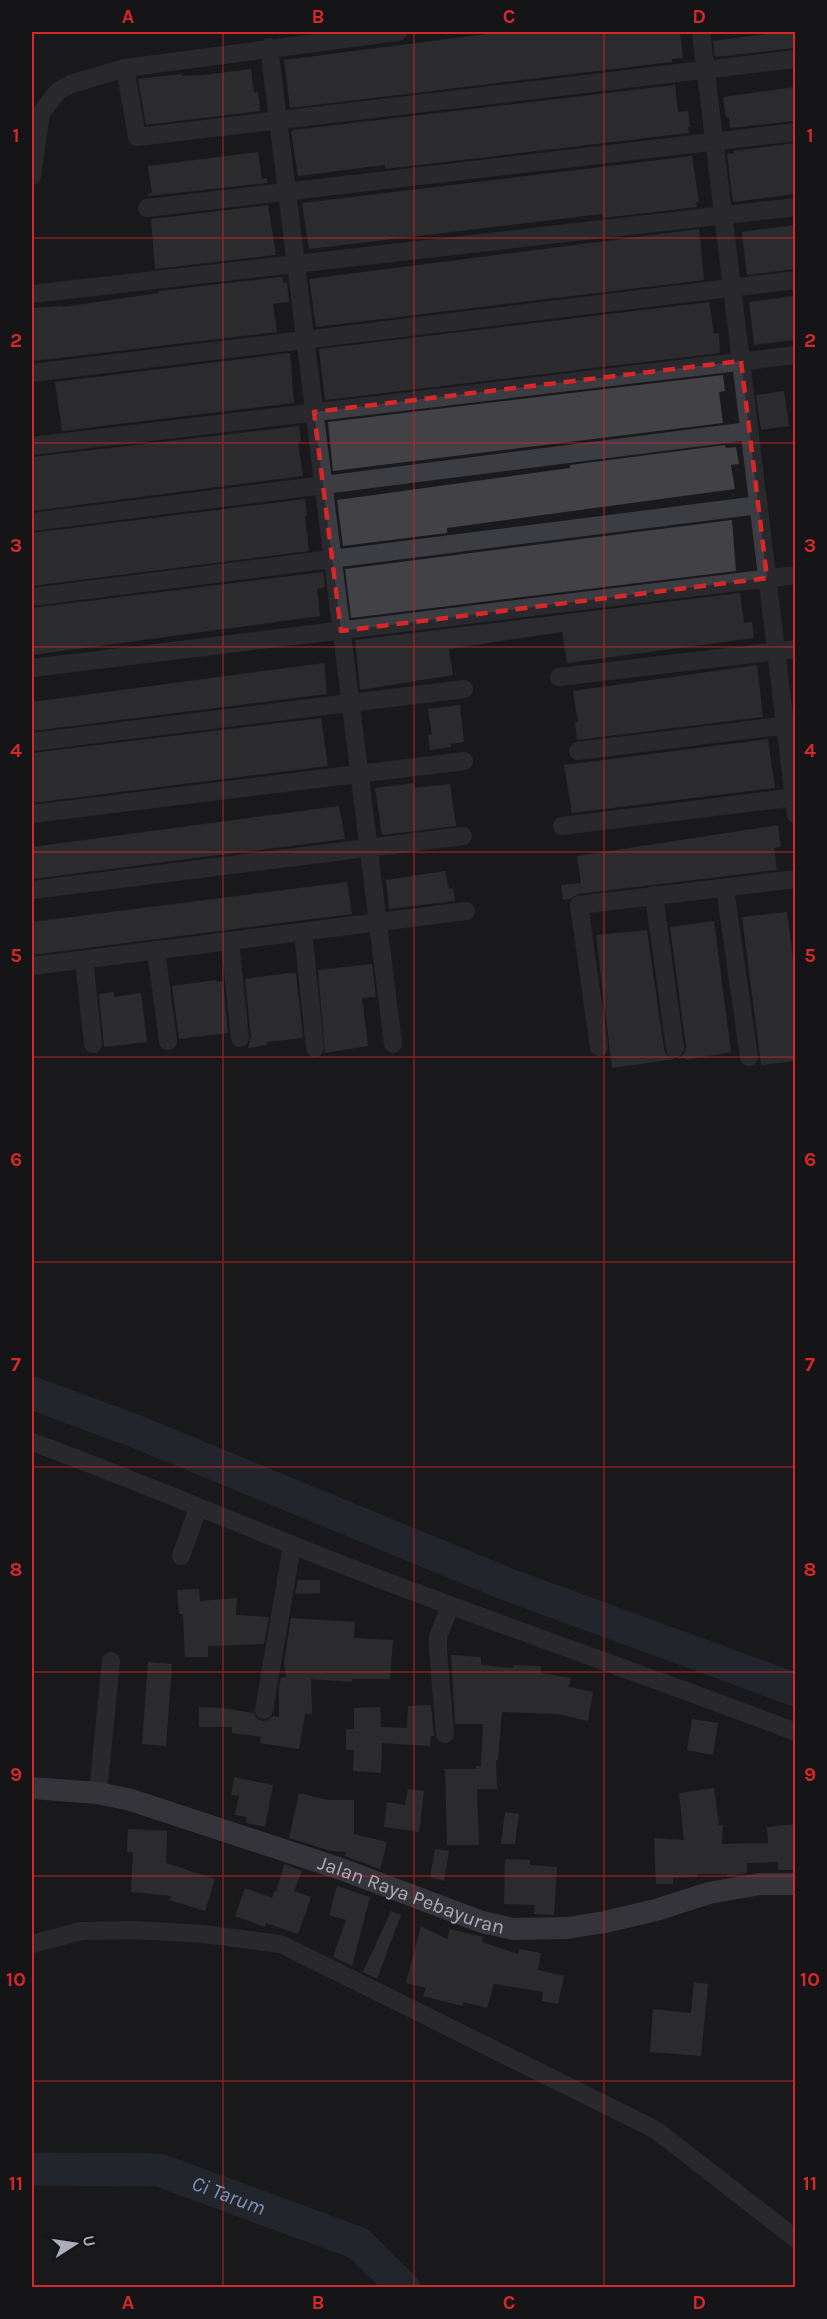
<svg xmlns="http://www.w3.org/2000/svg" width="827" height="2319" font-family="Karla,sans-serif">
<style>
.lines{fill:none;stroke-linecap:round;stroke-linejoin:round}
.river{stroke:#2e3541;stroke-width:33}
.building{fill:#414146}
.minor{stroke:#3c3c43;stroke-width:18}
.major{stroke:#565660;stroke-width:22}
.marked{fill:none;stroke:#d62828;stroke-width:4.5;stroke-dasharray:12 8;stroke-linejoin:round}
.grid{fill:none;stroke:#d62828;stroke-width:1.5;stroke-opacity:0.55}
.labels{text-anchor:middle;stroke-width:6;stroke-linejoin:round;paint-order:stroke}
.street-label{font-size:20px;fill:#abadbc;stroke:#151417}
.water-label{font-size:21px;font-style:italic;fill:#8194b9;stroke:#151417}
.neatline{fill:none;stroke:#d62828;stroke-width:2}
.grid-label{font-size:20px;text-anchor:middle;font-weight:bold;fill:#d62828}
</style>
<rect width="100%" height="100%" fill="#1a191c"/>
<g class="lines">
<g class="river">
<polyline points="32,1393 135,1431 509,1585 796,1690"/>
<path id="s1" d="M32,2169L159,2170L358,2243L404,2288"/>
</g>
</g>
<g class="building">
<polygon points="502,32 680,32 683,58 672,59 672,62 290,108 284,60"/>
<polygon points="782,32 795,32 795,48 715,57 713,41"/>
<polygon points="251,69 254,93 258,92 260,111 146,125 138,79 181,74 182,76 204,75"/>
<polygon points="675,85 678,112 688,111 690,127 688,127 689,133 385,169 385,165 298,176 291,132 293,130"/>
<polygon points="795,87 795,121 730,128 729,117 726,118 723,97"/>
<polygon points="795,143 795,194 733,202 727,154 734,153 733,151"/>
<polygon points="258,152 262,179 267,178 267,183 149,196 148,194 152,193 148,166"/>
<polygon points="692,156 699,202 696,202 697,207 603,218 602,214 309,249 302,203"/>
<polygon points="268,205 276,255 155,269 151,219"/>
<polygon points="795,225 795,269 747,275 742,232"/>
<polygon points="699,229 704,280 316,327 309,279"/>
<polygon points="279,277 283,278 283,283 287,282 289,302 273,304 277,332 34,361 32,343 34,342 32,308 63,306 63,307 159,293 158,291"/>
<polygon points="795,296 795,340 754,345 749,302"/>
<polygon points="709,302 714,334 719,333 720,353 325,400 319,349"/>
<polygon points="290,353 294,403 62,431 55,382"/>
<polygon points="723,375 725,391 719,392 723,423 333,471 328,422"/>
<polygon points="784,391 789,426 761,430 756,395"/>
<polygon points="299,426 301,441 298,442 303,476 32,511 32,457"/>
<polygon points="725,445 726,448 736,447 739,464 731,465 735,489 447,528 447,533 343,546 337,500 570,468 570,465"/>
<polygon points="305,499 307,516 305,516 309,551 32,586 32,533"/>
<polygon points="732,520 736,571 351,618 345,569"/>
<polygon points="323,572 325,587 317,589 320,616 32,655 32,608"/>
<polygon points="740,593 744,623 752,622 754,638 567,663 562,632 449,649 453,675 360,690 355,640"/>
<polygon points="324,663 327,694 32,731 32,702"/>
<polygon points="757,665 763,717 577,740 575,722 578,722 573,691"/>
<polygon points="460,705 464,742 451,744 451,747 430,750 428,735 432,734 428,709"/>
<polygon points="321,718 328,766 32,803 32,753"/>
<polygon points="768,739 775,788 572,813 564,765"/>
<polygon points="414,783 414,788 450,784 456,826 382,835 375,788"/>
<polygon points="339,806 345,839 32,879 32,847"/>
<polygon points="778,825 781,847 774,848 777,870 578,894 570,899 563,900 561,885 581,883 577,856"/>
<polygon points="445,871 449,889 453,888 455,901 389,909 386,880"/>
<polygon points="347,882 352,914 32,955 32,922"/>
<polygon points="787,912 795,974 795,1061 761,1065 742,917"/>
<polygon points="714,921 731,1052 686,1060 685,1058 678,1059 685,1053 686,1046 670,927"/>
<polygon points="647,930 664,1050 667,1055 675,1059 612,1068 596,935"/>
<polygon points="372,964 376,997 362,998 368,1046 325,1053 318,970"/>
<polygon points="288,973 296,973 303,1038 267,1042 267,1045 248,1048 251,1037 245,979"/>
<polygon points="216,980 217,982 223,981 228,1033 179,1039 172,986"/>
<polygon points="114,992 114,997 141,993 147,1042 104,1047 99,994"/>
<polygon points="298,1580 320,1580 320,1593 295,1594"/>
<polygon points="199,1589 200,1601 237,1598 236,1615 269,1617 264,1644 208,1646 208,1657 185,1657 183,1614 179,1614 177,1590"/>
<polygon points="291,1618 355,1622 354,1638 393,1640 390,1679 352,1679 352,1682 311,1679 312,1714 305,1714 299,1749 260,1743 261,1737 232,1733 232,1727 199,1727 199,1707 222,1708 253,1713 257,1719 263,1721 268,1720 273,1716 279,1717 279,1687 281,1678 286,1677 284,1662"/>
<polygon points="451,1655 481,1657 481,1665 513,1668 513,1665 541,1666 541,1673 571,1678 569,1687 593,1692 588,1721 557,1714 502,1712 498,1760 496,1760 497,1789 477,1789 479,1845 447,1845 445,1769 476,1769 476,1766 481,1766 483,1724 455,1724"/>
<polygon points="148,1662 172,1664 166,1746 142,1744"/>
<polygon points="431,1705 434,1736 431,1736 430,1746 382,1743 381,1773 353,1771 354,1750 346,1750 346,1729 354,1729 354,1708 380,1707 381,1727 407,1728 408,1706"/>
<polygon points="692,1719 718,1723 713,1755 687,1750"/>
<polygon points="234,1777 273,1785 265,1827 246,1823 247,1817 235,1815 239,1796 231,1795"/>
<polygon points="714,1788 719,1825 723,1825 722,1844 768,1843 767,1827 795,1824 795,1870 778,1870 778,1862 747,1863 747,1873 727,1876 727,1874 697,1874 698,1877 673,1878 673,1884 656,1884 654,1838 684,1840 679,1793"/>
<polygon points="408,1789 424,1791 419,1832 384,1827 387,1802 405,1805"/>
<polygon points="299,1793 327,1800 354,1800 354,1834 387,1842 380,1869 345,1856 346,1852 331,1851 289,1838"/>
<polygon points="505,1812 519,1814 515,1844 501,1844"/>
<polygon points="128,1829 167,1831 166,1863 215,1879 205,1911 169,1900 171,1896 131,1892 133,1852 127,1852"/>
<polygon points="435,1849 449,1851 444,1881 430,1877"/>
<polygon points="505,1859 530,1860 530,1865 557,1867 554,1915 534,1914 535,1905 504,1904"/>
<polygon points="284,1864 302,1871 294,1891 311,1897 298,1934 266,1923 265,1927 235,1916 245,1888 272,1898 274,1891 276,1892"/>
<polygon points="337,1886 370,1897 352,1966 333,1957 346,1920 329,1915"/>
<polygon points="391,1911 401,1915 377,1979 363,1972"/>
<polygon points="421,1926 447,1939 450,1929 483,1937 482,1942 518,1954 519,1949 541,1953 538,1970 564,1976 558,2004 542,2001 543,1992 494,1984 487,2008 464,2002 462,2006 423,1996 426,1988 406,1983"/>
<polygon points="694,1982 708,1984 701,2056 650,2052 653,2009 691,2013"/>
</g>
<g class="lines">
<g class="minor">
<polyline points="701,32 796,815"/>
<polyline points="269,47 393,1044"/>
<polyline points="125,68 137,137 796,59"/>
<polyline points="32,176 41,113 58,91 71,84 125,68 398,32"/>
<polyline points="147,208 796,132"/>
<polyline points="32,294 796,207"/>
<polyline points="32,373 796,280"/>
<polyline points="32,446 796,355"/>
<polyline points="32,522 749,431"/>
<polyline points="32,597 759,505"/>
<polyline points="32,668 796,575"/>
<polyline points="559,677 796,649"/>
<polyline points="32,742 464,689"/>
<polyline points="578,751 796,724"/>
<polyline points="32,814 464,761"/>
<polyline points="562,826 796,797"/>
<polyline points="725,888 749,1057"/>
<polyline points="32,890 463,836"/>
<polyline points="654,895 675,1048"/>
<polyline points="303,932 315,1048"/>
<polyline points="230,941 240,1038"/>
<polyline points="156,950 168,1041"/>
<polyline points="84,960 93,1044"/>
<polyline points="32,966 466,911"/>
<polyline points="599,1047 579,905 796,879"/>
<path d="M32,1442C145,1483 256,1532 369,1575C511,1629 654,1678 796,1732"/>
<polyline points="181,1556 198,1508"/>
<polyline points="264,1710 292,1546"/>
<polyline points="445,1734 438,1649 438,1637 450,1606"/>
<polyline points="98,1793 111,1661"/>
<polyline points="32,1944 81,1931 135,1930 204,1934 281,1944 656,2130 796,2239"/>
</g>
<path class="major" id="s2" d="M32,1788L98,1793L131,1800L341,1869L482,1922L513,1929L567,1928L605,1922L656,1910L709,1893L760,1884H796"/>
</g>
<path d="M0 0H827V2319H0ZM741,361L767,578L341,631L314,412Z" fill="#1a191c" fill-opacity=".55" fill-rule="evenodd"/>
<path class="marked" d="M741,361L767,578L341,631L314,412Z"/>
<path class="grid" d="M223,32V2288M414,32V2288M604,32V2288M32,238H796M32,443H796M32,647H796M32,852H796M32,1057H796M32,1262H796M32,1467H796M32,1672H796M32,1876H796M32,2081H796"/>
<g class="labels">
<g class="street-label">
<text dy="7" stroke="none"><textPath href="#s2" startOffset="396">Jalan Raya Pebayuran</textPath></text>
</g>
<g class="water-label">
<text dy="7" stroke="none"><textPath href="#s1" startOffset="201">Ci Tarum</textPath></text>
</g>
</g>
<rect width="827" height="2319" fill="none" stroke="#151417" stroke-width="66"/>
<g transform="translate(75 2244) rotate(78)" stroke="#151417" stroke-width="4.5" paint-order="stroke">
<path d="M0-4.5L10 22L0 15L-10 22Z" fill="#abadbc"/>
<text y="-9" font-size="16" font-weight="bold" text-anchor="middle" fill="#abadbc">U</text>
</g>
<rect x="33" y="33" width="761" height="2253" class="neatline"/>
<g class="grid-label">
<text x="128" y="23">A</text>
<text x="318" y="23">B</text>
<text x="509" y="23">C</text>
<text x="699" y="23">D</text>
<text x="16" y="142">1</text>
<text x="810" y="142">1</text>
<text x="16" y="347">2</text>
<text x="810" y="347">2</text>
<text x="16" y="552">3</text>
<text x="810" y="552">3</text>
<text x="16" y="757">4</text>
<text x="810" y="757">4</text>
<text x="16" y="962">5</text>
<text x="810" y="962">5</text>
<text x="16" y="1166">6</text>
<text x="810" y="1166">6</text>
<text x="16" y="1371">7</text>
<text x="810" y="1371">7</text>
<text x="16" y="1576">8</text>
<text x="810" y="1576">8</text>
<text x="16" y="1781">9</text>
<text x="810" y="1781">9</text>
<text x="16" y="1986">10</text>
<text x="810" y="1986">10</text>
<text x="16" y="2190">11</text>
<text x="810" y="2190">11</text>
<text x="128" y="2309">A</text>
<text x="318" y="2309">B</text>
<text x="509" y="2309">C</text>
<text x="699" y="2309">D</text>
</g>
</svg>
